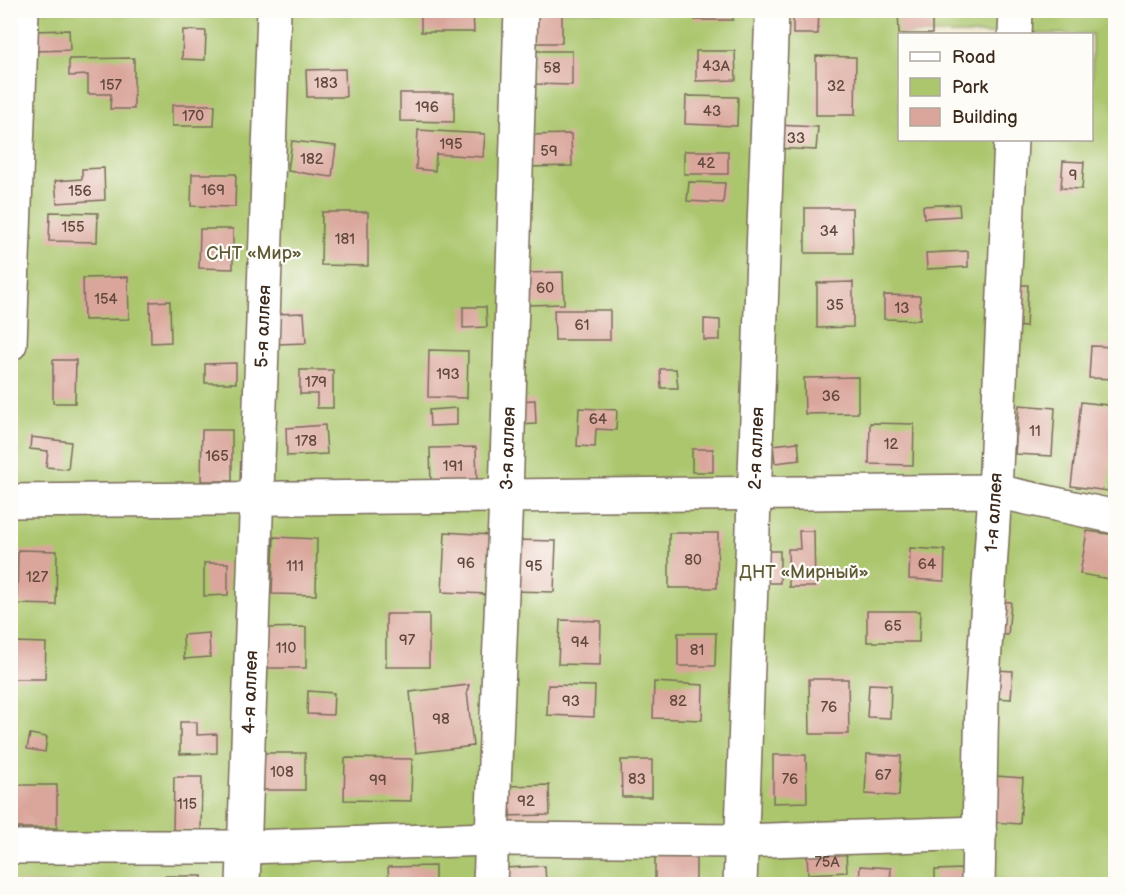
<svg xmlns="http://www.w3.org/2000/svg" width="1126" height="895" font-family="'Balsamiq Sans',sans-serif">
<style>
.green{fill:#abc66d;stroke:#737846;stroke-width:1.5;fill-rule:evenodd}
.building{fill:#daa69b}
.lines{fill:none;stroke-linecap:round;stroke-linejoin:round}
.minor-casing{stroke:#7a6c5a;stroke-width:36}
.minor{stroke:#fff;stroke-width:33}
.labels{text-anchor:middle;stroke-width:4.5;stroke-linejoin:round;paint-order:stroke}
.number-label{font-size:15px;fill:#63493d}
.park-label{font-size:18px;fill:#5d5936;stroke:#fdfcf7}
.street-label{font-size:18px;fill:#3b2a1e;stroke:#fdfcf7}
</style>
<rect width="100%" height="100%" fill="#fdfcf7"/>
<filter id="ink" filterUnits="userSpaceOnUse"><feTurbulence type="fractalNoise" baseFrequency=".0167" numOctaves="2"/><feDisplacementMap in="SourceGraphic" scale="12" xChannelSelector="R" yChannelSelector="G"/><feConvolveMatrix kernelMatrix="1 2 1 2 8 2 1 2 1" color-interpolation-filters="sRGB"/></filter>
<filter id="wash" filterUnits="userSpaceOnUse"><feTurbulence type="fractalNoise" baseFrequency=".008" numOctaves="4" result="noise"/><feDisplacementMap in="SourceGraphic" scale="24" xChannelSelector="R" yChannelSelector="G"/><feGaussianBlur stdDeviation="1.35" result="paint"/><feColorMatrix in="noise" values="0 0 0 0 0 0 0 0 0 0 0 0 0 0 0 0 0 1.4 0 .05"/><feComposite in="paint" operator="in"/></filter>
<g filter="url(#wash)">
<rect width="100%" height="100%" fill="#eee6ca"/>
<path class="green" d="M10,11H1115V884H11ZM900,34H1092V140H900Z"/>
<g id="blocks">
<g class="building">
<polygon points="421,10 473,10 474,32 421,32"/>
<polygon points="533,10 562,10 562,43 534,43"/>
<rect x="695" y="10" width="38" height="10"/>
<polygon points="793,10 819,10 818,34 793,34"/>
<polygon points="898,10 932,10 932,34 899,34"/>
<polygon points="69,30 70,50 34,51 33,31"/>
<polygon points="183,30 206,31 205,60 182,59"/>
<polygon points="533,51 572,51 572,85 532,84"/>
<polygon points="696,51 735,51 736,80 696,81"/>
<polygon points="816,56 856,57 855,115 816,115"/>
<polygon points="134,58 134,109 110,109 111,94 88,94 88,75 69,76 69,59"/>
<polygon points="345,69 346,97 307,97 306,70"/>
<polygon points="400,93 454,93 454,122 400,121"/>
<polygon points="686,96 738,97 737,126 685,124"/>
<polygon points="172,105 215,105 214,126 172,126"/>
<polygon points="776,125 818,127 816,150 774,148"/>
<polygon points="418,130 485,134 483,157 436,154 435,171 416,169"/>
<polygon points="571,134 572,166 527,167 526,135"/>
<polygon points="292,141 336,146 332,177 288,171"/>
<rect x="684" y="151" width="44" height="23"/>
<polygon points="1063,161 1084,162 1082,189 1061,188"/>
<polygon points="104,168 105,200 57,203 55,181 82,179 82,169"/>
<polygon points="192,174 236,174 235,207 191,206"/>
<polygon points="689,182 725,183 723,203 687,201"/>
<polygon points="959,204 960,216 924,218 923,206"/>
<polygon points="805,208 852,208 853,253 805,253"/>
<polygon points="50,212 98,213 97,242 49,241"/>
<polygon points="322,212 368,212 368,266 321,265"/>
<polygon points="200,229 233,229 233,269 199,268"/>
<polygon points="968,251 968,267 927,269 926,253"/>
<polygon points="563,272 564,304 527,305 526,273"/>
<polygon points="128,277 129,319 84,320 83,278"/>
<polygon points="853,282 853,327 817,328 817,283"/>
<polygon points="1012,285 1028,285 1026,327 1011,326"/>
<polygon points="884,295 920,296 920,320 884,319"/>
<polygon points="170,301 171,342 151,343 150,302"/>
<polygon points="463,307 486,307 487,327 463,328"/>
<polygon points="554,310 610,310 610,340 555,340"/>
<polygon points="304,313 306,343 277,344 276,314"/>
<polygon points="704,319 720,320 720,340 704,340"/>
<polygon points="1091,346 1116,347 1116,379 1089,378"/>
<polygon points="429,350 468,351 467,398 428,397"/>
<polygon points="53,360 76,360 75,403 53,403"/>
<polygon points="236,363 236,383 205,383 205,364"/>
<polygon points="660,369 676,369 678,388 661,388"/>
<polygon points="300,370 333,370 333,408 317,408 317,394 300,394"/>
<polygon points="858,377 858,413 805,414 804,378"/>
<polygon points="535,400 536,424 519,425 518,401"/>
<polygon points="1081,402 1116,406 1108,491 1071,486"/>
<polygon points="1019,405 1055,408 1052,456 1015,454"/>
<polygon points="457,408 457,425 430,426 429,410"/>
<polygon points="579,408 617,410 616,430 596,429 595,447 577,446"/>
<polygon points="870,423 914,424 913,465 869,464"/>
<polygon points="325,425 327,454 287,456 286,428"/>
<polygon points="202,430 232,430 232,481 201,481"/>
<polygon points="31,437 71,442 68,469 46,467 48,451 30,449"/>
<polygon points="798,442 800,460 775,463 773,445"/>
<polygon points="476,447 477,485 431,486 430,448"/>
<rect x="692" y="449" width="21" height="23"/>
<polygon points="799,531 814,531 815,587 789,587 788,549 800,549"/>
<polygon points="1087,531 1116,535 1116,580 1080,574"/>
<polygon points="445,532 490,535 487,594 442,592"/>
<polygon points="669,533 718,533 717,588 669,588"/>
<polygon points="274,537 317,539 316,595 272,594"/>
<polygon points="513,540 556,541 554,592 511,591"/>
<polygon points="910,548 945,550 944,581 909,579"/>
<polygon points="18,550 57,551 56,605 17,604"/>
<rect x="762" y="551" width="18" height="32"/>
<polygon points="204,563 228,563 228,595 204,596"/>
<polygon points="995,601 1011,602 1008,635 993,634"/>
<polygon points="867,611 920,611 919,642 867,642"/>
<rect x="386" y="614" width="43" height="53"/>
<polygon points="560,620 601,621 600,665 558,664"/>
<polygon points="306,627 306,668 266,668 266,628"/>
<polygon points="209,633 210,657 184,659 183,635"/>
<polygon points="678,633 716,633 715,666 678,666"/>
<polygon points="13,642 46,643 45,679 12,679"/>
<polygon points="995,670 1013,671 1011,699 994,698"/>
<polygon points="809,679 848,679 849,734 810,734"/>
<polygon points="654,682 703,685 702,720 653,718"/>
<polygon points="869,684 891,685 890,718 867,717"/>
<polygon points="469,685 467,691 473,746 416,753 410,692"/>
<polygon points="548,685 595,686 594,717 547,715"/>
<polygon points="308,691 334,693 333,715 307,714"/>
<polygon points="180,722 197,722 197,735 217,734 217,753 180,754"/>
<polygon points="30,734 47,737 45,752 27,749"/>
<polygon points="259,753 305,753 305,790 258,790"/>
<polygon points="867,754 901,756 899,796 865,794"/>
<polygon points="773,755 806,755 807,802 773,803"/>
<polygon points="345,758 412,759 411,801 344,800"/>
<polygon points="621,760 652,760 652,797 622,797"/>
<polygon points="996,776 1023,778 1020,824 992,822"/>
<polygon points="174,777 202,777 201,831 173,831"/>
<rect x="12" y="785" width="45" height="43"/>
<polygon points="549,785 550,815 502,816 502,786"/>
<rect x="655" y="848" width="41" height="36"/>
<polygon points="846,850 847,872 808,874 807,852"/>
<polygon points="435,866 435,884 389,884 388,867"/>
<polygon points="545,866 546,884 505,884 504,868"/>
<polygon points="860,866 891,868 890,884 859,884"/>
<polygon points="963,869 963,884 935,884 935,870"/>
<rect x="164" y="876" width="38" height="8"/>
<polygon points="808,881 846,882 846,884 808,884"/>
<polygon points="10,882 43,883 43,884 10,884"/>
</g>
</g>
</g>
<g filter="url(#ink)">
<use href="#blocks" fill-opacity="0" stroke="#7a6c5a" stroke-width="1.5"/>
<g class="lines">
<g class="minor-casing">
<g id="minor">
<polyline points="1015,34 1016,10"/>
<polyline points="10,344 22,10"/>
<polyline points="10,501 995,491 1116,517"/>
<polyline points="10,847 244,847 490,839 741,841 980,833"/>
<path id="s1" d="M243,884L274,10"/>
<path id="s2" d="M490,884L506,496L521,10"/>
<path id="s3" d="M740,884L772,10"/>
<path id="s4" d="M978,884L982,695L995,491L1011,140"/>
</g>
</g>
<use href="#minor" class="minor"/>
</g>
</g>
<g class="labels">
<g class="number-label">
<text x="716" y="71">43А</text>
<text x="552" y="73">58</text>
<text x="326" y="88">183</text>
<text x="111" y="90">157</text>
<text x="836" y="91">32</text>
<text x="427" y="112">196</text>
<text x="712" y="116">43</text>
<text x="193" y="121">170</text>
<text x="796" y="143">33</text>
<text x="451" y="149">195</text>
<text x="549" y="156">59</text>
<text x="312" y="164">182</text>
<text x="706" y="168">42</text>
<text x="1073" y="180">9</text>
<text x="213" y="195">169</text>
<text x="80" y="196">156</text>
<text x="73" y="232">155</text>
<text x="829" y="236">34</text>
<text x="345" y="244">181</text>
<text x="545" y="293">60</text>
<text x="106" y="304">154</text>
<text x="835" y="310">35</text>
<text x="902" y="313">13</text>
<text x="582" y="330">61</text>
<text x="448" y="379">193</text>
<text x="316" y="387">179</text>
<text x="831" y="401">36</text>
<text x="598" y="424">64</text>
<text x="1035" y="436">11</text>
<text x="306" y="446">178</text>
<text x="891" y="449">12</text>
<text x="217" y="461">165</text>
<text x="453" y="471">191</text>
<text x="693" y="565">80</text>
<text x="466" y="568">96</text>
<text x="927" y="569">64</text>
<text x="295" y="571">111</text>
<text x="534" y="571">95</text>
<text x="37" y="582">127</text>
<text x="893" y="631">65</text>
<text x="407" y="645">97</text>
<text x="580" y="647">94</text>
<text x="286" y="653">110</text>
<text x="697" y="655">81</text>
<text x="571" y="706">93</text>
<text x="678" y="706">82</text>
<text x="829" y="712">76</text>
<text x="441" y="724">98</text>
<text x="282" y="777">108</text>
<text x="883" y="780">67</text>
<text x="637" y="784">83</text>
<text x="790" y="784">76</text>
<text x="378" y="785">99</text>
<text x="526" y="806">92</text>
<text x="187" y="809">115</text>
<text x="827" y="867">75А</text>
</g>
<g class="park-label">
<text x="254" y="259">СНТ «Мир»</text>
<text x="804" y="578">ДНТ «Мирный»</text>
</g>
<g class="street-label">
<text dy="6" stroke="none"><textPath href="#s1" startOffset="558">5-я аллея</textPath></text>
<text dy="6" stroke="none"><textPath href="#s2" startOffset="436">3-я аллея</textPath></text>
<text dy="6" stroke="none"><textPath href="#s3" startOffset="436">2-я аллея</textPath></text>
<text dy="6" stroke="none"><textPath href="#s4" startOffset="372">1-я аллея</textPath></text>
<text dy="6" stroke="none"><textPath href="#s1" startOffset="192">4-я аллея</textPath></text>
</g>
</g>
<rect width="1126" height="895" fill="none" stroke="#fdfcf7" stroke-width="36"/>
<rect x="898" y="33" width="195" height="108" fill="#fdfcf7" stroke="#afa8a0" stroke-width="1.5"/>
<rect x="910" y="52" width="30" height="9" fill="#ffffff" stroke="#afa8a0" stroke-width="1.5"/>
<text x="952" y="63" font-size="18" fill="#3b2a1e">Road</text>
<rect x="910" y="78" width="30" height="18" fill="#abc66d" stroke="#afa8a0" stroke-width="1.5"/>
<text x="952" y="93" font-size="18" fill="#3b2a1e">Park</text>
<rect x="910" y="108" width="30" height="18" fill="#daa69b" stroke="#afa8a0" stroke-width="1.5"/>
<text x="952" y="123" font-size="18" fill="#3b2a1e">Building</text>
</svg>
